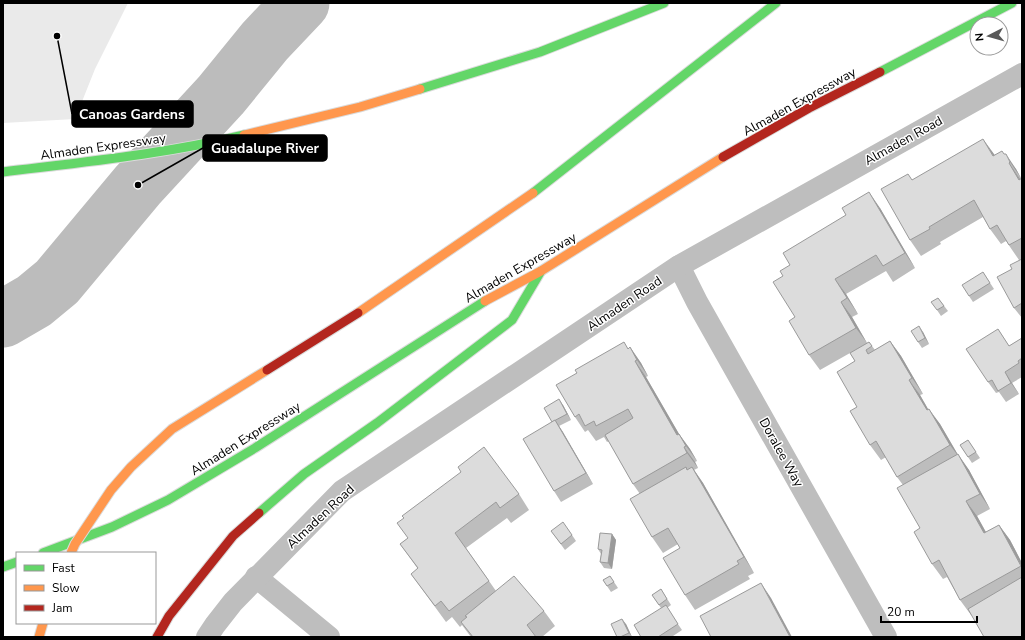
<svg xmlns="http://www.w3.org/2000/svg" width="1025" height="640" font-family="'Nunito Sans',sans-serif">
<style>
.green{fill:#eaeaea}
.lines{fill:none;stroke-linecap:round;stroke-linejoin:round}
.river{stroke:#bcbcbc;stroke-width:57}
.fast-casing{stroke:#dbdbdb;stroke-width:11}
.slow-casing{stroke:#dbdbdb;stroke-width:11}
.jam-casing{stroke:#dbdbdb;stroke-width:11}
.street{stroke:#bebebe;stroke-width:22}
.fast{stroke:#63d668;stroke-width:9}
.slow{stroke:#ff974d;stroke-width:9}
.jam{stroke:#b3261e;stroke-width:9}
.slow-bridge-casing{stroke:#dbdbdb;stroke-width:11;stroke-linecap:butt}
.jam-bridge-casing{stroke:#dbdbdb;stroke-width:11;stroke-linecap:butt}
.slow-bridge{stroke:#ff974d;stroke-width:9}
.jam-bridge{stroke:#b3261e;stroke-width:9}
.wall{fill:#bdbdbd}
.shaded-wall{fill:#9a9a9a}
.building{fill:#dcdcdc;stroke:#9a9a9a}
.labels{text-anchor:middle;stroke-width:3;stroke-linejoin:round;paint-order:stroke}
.street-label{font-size:13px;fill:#000;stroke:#fff}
.leader{fill:none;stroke:#000;stroke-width:1.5}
.callout-dot{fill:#000;stroke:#fff;stroke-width:1.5}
.callout{fill:#000;stroke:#000;stroke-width:1.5}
.callout-label{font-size:14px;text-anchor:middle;font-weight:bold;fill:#fff}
</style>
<rect width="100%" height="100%" fill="#fff"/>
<polygon class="green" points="3,3 128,3 95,69 75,119 3,123"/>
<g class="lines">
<polyline class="river" points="3,319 34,301 57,282 138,185 221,95 265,41 301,3"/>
<g class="fast-casing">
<g id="fast">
<polyline points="880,72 1012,3"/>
<polyline points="420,89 540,52 664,3"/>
<path d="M3,172C84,162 165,154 244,135"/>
<polyline points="533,193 776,3"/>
<polyline points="259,513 304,474 377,423 512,320 541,271"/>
<polyline points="43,553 112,527 168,500 255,448 485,301"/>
<polyline points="3,567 17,562"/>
</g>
</g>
<g class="slow-casing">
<g id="slow">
<polyline points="244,135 360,107 420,89"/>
<polyline points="485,301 541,271 723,157"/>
<polyline points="358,313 533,193"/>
<polyline points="39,637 43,623"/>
</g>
</g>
<g class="jam-casing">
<g id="jam">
<polyline points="723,157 809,108 880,72"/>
<polyline points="157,637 169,616 233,536 259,513"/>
</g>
</g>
<g class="street">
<polyline points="679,266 697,302 886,637"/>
<polyline points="256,577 329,637"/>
<polyline points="207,637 215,625 233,602 342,491 679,266 1022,74"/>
</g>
<use href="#fast" class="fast"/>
<use href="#slow" class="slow"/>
<use href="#jam" class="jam"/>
<g class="slow-bridge-casing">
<polyline id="slow-bridge" points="71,553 75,544 111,490 131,467 172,429 267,370"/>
</g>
<g class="jam-bridge-casing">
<polyline id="jam-bridge" points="267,370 358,313"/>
</g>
<use href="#slow-bridge" class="slow-bridge"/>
<use href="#jam-bridge" class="jam-bridge"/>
</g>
<g class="wall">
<polygon points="1004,154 1016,169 1021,178 1020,179 1022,178 1022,318 1014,308 1012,269 1019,260 1006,241 1001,244 990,229 983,217 940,242 941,244 921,256 910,240 912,180 994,155"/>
<polygon points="880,208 915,268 893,282 886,271 846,294 858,314 852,317 867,343 869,342 875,350 890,341 901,356 923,394 920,395 928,409 940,424 958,455 969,470 990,509 977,516 986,532 999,525 1010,540 1022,563 1022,637 971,615 960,600 947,577 943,579 932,564 920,528 903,485 897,477 886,457 881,460 870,445 857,407 855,361 850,353 820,370 809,355 795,317 783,276 790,265"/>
<polygon points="983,272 994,289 973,302 969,296"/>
<polygon points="938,298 948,311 941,316 937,310"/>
<polygon points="998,329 1009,346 1022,338 1022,377 1012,383 1019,394 1006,402 999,392 996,393 988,382"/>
<polygon points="923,332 929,344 922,348 918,342"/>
<polygon points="624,342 628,349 630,347 641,363 648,376 646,377 679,434 690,449 697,461 695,462 698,468 694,470 703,483 754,573 748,576 750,579 695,610 685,595 680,548 678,544 663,553 652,537 640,494 633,484 609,441 607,442 604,437 596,441 588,430 585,432 575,417 577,373"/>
<polygon points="563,405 571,420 559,426 593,484 561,502 554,491 552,422"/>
<polygon points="968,440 980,458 972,463 960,445"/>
<polygon points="461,472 519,494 529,510 511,523 507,518 466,548 496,591 544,611 555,626 542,637 471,637 462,625 460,627 452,617 446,622 411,574 418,569 400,544 408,538"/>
<polygon points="551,531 572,535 576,541 565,550"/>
<polygon points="612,534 616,540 612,569 604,568 600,562 601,554 598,549"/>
<polygon points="610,576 618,588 611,592 603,580"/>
<polygon points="661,589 671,605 667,608 682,630 673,636 674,637 641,637 661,608 652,595"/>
<polygon points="626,624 632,637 617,637"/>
</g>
<g class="shaded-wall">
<polygon points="983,139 994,154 1004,171 993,156"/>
<polygon points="1006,154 1016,169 1021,178 1010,162"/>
<polygon points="1009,163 1020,179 1022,182 1022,184"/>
<polygon points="869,192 880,208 915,268 905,253"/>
<polygon points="835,279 846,294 858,314 847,298"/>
<polygon points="841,302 852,317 867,343 856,328"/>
<polygon points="919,326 923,332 929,344 925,338"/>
<polygon points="890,341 901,356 923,394 912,378"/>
<polygon points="630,347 641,363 648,376 637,360"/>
<polygon points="635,361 646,377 686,446 677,435"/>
<polygon points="1005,372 1019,394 1011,383"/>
<polygon points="909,380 920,395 937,425 927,410"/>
<polygon points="559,399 563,405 571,420 567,414"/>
<polygon points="929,409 940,424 961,460 950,445"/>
<polygon points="555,420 563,432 593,484 586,473"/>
<polygon points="679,434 690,449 697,461 686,446"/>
<polygon points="684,447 695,462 698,468 687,453"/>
<polygon points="958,454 969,470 990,509 980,494"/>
<polygon points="692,467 703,483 754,573 744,557"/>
<polygon points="966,501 977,516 995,549 984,533"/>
<polygon points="999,525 1010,540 1022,563 1022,567"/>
<polygon points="612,534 616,540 612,569 608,563"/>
<polygon points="761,583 771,598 792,637 790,637"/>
<polygon points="622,619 626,624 632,637 629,633"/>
</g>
<g class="building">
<polygon points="983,139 993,156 1002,151 1004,154 1006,154 1010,162 1009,163 1019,180 1022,178 1022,238 1009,245 997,225 990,229 974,200 929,227 930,229 910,240 881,189 908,174 912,180"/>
<polygon points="869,192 905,253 883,266 876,255 835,279 847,298 841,302 856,328 809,355 789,321 795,317 773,282 783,276 780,271 790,265 783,253 846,215 842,208"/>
<polygon points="1022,259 1022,303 1014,308 997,277 1012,269 1010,265"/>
<polygon points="983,272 990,283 969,296 962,285"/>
<polygon points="938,298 944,306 937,310 931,302"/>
<polygon points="919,326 925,338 918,342 911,331"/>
<polygon points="998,329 1009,346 1022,338 1022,358 1018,361 1019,363 1005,372 1011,383 998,391 992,380 988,382 966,349"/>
<polygon points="890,341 912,378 909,380 927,410 929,409 950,445 897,477 876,441 870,445 850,411 857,407 837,372 855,361 850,353 869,342 872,346 866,350 868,354"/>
<polygon points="624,342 628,349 630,347 637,360 635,361 677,435 679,434 686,446 684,447 687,453 633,484 605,435 633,418 628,409 596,426 594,421 585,426 579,414 575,417 556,385 577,373 575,370"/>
<polygon points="559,399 567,414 552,422 544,408"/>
<polygon points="555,420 586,473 554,491 523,439"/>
<polygon points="968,440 976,452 968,457 960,445"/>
<polygon points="484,447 519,494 500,508 496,502 455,533 489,581 449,611 441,601 435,606 411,574 418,568 400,544 408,538 397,523 404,518 402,516 461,472 458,467"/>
<polygon points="958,454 980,494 966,501 984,533 999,525 1021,566 960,600 939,560 932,564 914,532 920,528 897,488"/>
<polygon points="686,467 687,470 692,467 744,557 737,561 739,564 685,595 663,558 680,548 668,528 652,537 630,499"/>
<polygon points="563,522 572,535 561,544 551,531"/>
<polygon points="600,533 612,534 608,563 600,562 602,550 598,549"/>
<polygon points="514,576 544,611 527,625 536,637 473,637 461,622 467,617 465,616"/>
<polygon points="610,576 614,582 607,586 603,580"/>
<polygon points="1022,577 1022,637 984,637 968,609"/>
<polygon points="761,583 790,637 711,637 700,616"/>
<polygon points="661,589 667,599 659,605 652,595"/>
<polygon points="666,605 678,624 658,637 641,637 634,625"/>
<polygon points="622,619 629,633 620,637 617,637 611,624"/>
</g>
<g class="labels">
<g class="street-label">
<text transform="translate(799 101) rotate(-29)" y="5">Almaden Expressway</text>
<text transform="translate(903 140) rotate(-29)" y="5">Almaden Road</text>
<text transform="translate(103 146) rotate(-8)" y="5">Almaden Expressway</text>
<text transform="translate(520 267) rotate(-30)" y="5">Almaden Expressway</text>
<text transform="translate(624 303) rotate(-34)" y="5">Almaden Road</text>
<text transform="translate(245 438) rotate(-32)" y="5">Almaden Expressway</text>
<text transform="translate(782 452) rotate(61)" y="5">Doralee Way</text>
<text transform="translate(320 516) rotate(-43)" y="5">Almaden Road</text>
</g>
</g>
<path class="leader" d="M57 36L72 114M138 185L203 148"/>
<g class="callout-dot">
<circle cx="57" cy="36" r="4"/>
<circle cx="138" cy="185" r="4"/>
</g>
<g class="callout">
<rect x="72" y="101" width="121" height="26" rx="4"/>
<rect x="203" y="135" width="124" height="26" rx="4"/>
</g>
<g class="callout-label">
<text x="132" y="119">Canoas Gardens</text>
<text x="265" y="153">Guadalupe River</text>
</g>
<rect width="1025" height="640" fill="none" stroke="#000000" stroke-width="8"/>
<rect x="16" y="552" width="140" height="72" fill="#ffffff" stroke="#999999"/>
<rect x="24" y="565" width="20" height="6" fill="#63d668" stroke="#999999"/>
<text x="52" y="572" font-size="12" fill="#000000">Fast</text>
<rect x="24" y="585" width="20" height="6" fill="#ff974d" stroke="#999999"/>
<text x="52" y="592" font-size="12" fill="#000000">Slow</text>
<rect x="24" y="605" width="20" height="6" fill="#b3261e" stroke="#999999"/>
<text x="52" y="612" font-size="12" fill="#000000">Jam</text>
<g transform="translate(989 36) rotate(264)"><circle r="19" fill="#ffffff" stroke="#999999"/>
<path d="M0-3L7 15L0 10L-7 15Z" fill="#595959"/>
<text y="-6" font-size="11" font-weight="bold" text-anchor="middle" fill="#000000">N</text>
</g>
<path d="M881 616v6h96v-6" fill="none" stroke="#000000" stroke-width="2"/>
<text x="887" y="616" font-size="12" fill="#000000" stroke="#ffffff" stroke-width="3" paint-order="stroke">20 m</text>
</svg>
